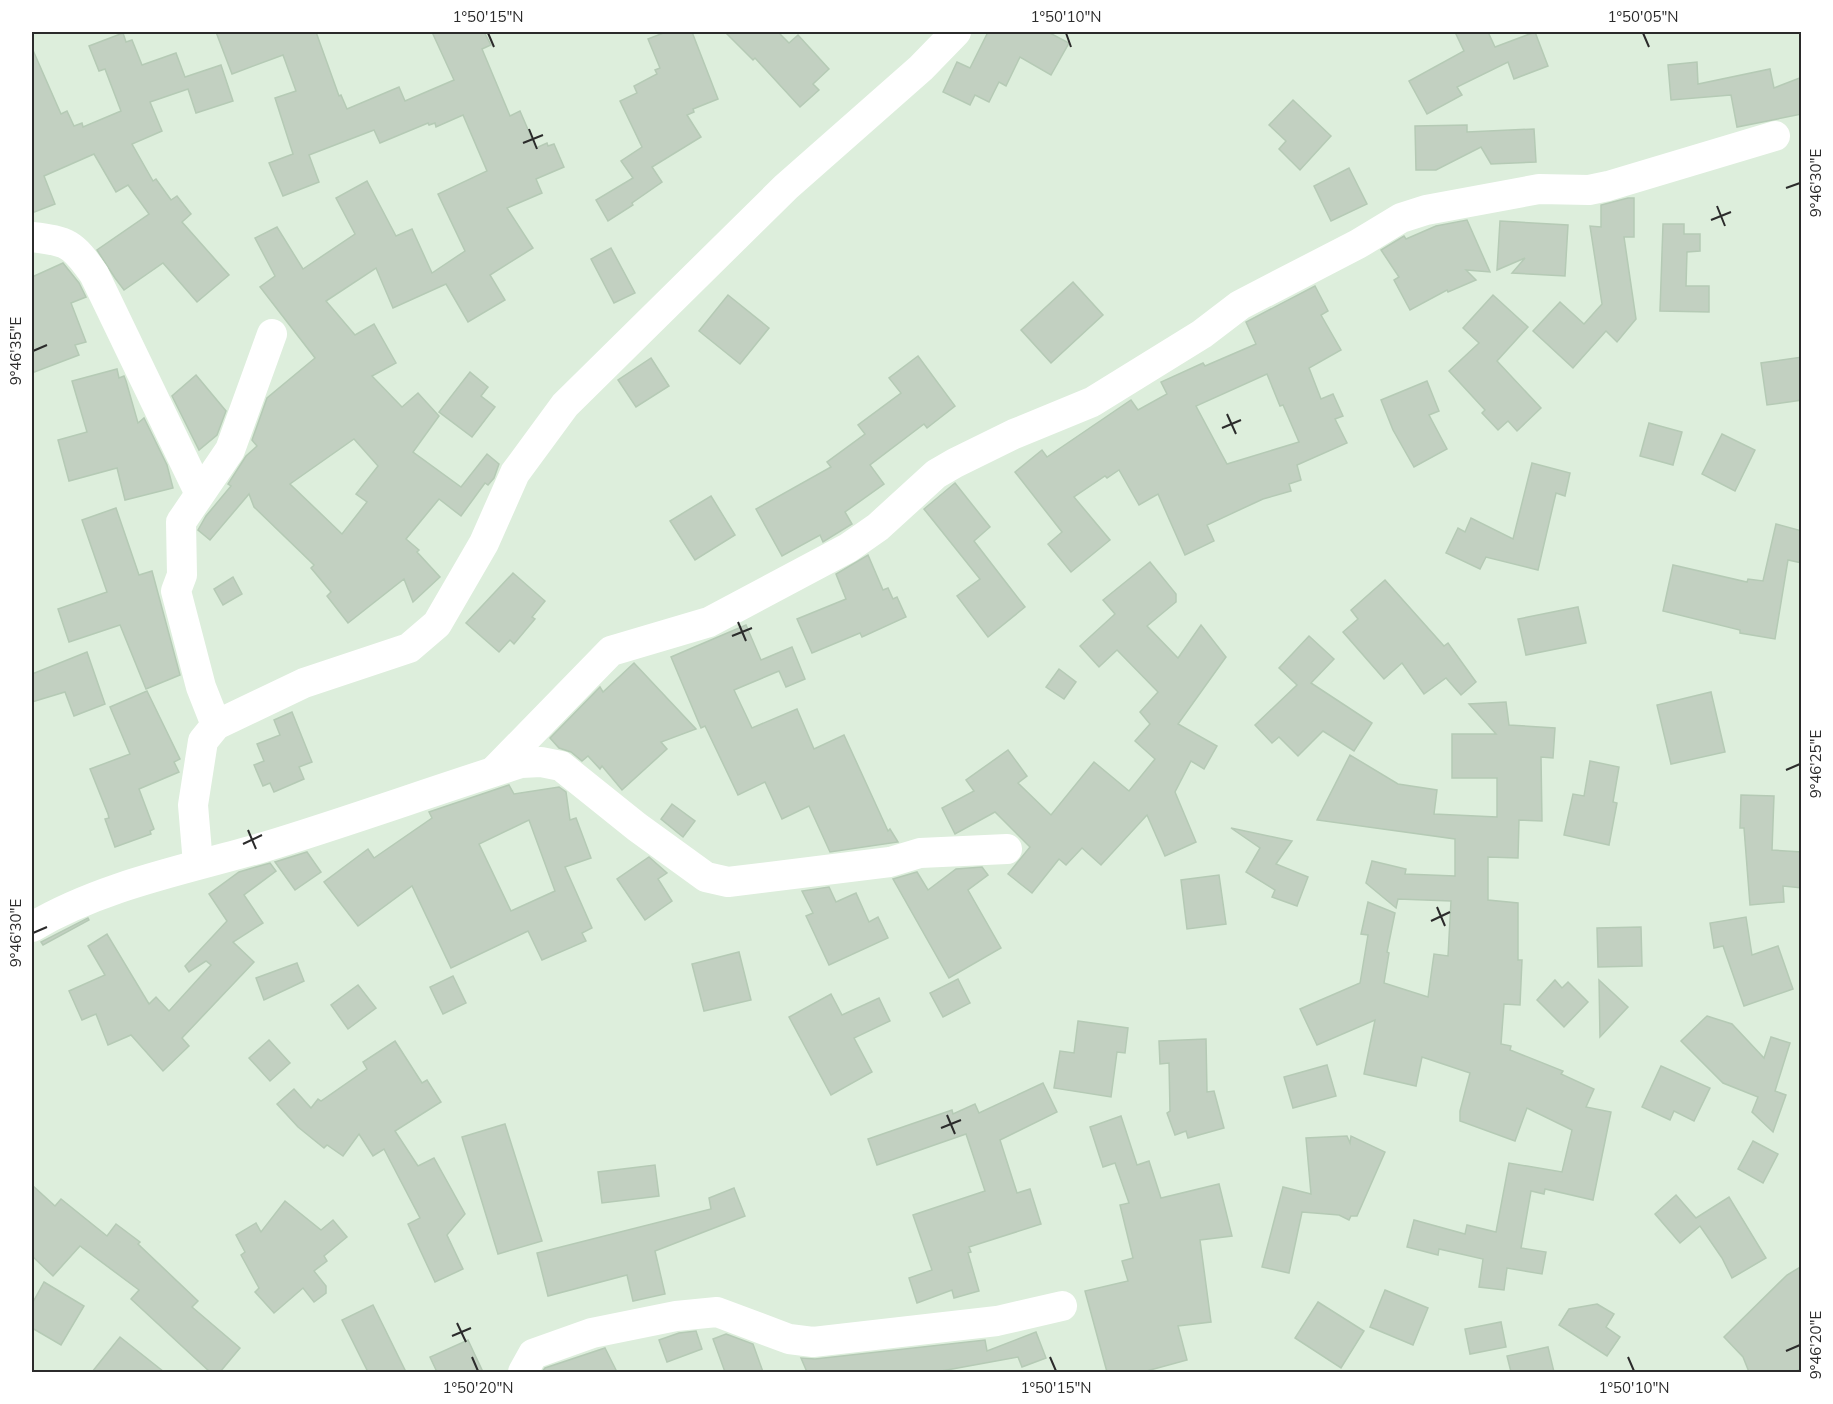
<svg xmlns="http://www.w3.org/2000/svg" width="1833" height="1404" font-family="Mulish,sans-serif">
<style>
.building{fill:#c2d0c1;stroke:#b5cab5;stroke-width:1.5;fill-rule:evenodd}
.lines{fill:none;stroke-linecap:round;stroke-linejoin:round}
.minor{stroke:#fff;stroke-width:30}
.ticks{fill:none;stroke:#2b2b2b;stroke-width:2}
.neatline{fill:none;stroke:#2b2b2b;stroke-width:2}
.ticks-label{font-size:15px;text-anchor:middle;fill:#2b2b2b}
</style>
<rect width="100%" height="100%" fill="#ddeedc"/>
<g class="building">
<path d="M216,32H316L339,96L341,95L347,109L399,87L405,101L454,80L432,32H484L491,45L482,49L510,116L520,111L536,148L547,143L548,146L554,144L564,167L536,179L542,193L507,208L533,248L490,275L505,300L468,322L446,284L393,308L376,268L326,301L355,335L374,324L396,363L372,376L402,407L418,393L439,416L413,452L461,487L487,454L499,464L494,478L488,485L485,483L461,516L439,499L406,539L419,550L417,552L440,577L413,602L404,579L348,623L327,596L331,592L311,568L314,565L254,507L249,494L210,540L198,530L206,516L231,486L228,484L246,456L257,446L252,440L267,398L315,358L260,287L275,276L255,238L277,227L303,269L355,234L336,198L367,181L396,236L412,229L432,273L465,251L438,194L487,171L463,115L436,127L435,123L429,125L428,123L380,143L374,130L309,155L319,182L283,196L269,163L293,154L275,98L296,91L283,55L232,74ZM354,439L378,466L356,494L367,502L342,534L290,484Z"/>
<polygon points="666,32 692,32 718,99 693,109 694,112 687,115 701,137 652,167 662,182 632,203 633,205 608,221 596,200 633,178 621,161 642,147 620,101 637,93 634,86 657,74 655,70 660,68 648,39"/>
<polygon points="725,32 778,32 789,43 798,35 829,69 813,84 819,90 800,107 755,58 753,60"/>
<polygon points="988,32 1048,32 1069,43 1051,75 1020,57 1006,86 999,82 989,102 975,95 970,105 943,92 957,62 970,68"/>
<polygon points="1455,32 1488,32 1495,47 1535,32 1548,66 1514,79 1508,62 1457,87 1462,95 1427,114 1409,81 1464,51"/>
<polygon points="123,33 126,42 132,40 142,65 176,53 185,77 221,65 233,101 196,113 188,89 150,102 162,131 132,144 153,181 156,179 171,200 177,196 191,214 182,222 229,275 197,302 163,263 124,290 115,278 97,250 149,214 128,185 116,192 94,154 44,176 55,204 32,213 32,48 61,114 67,111 74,126 82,123 83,127 121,111 105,69 99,71 89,46"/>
<polygon points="1697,62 1698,84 1770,69 1774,88 1802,77 1802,114 1737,127 1731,95 1671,100 1668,65"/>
<polygon points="1293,100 1331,136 1300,170 1279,149 1286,141 1269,125"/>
<polygon points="1467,125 1467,132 1534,129 1536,162 1491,164 1481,147 1436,170 1416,170 1415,126"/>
<polygon points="1349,168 1367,204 1331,221 1314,186"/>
<polygon points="1628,198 1634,198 1634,237 1624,237 1636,319 1617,342 1606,331 1573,368 1533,331 1560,302 1584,324 1602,304 1590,226 1601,227 1601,205"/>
<polygon points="1467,220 1490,272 1466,270 1476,280 1448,292 1447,290 1410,310 1394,280 1399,277 1381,250 1404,236 1406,239 1436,226"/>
<polygon points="1500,221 1568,225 1565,276 1512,273 1525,258 1497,270"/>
<polygon points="1663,224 1684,224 1684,234 1700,234 1700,251 1687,252 1686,286 1709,286 1709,312 1660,311"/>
<polygon points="611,248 635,293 614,303 591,259"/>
<polygon points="63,263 79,283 86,297 71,303 86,342 75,345 79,355 32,373 32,277"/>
<polygon points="1073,282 1103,315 1051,363 1021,330"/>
<path d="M1315,286L1328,311L1321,315L1341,350L1309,368L1321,399L1333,394L1343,416L1335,419L1347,443L1297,465L1301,480L1289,484L1291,491L1263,499L1207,525L1214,541L1185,555L1158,494L1139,505L1119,470L1107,478L1105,476L1074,497L1110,540L1071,572L1048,544L1062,532L1015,472L1042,450L1047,457L1131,400L1138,410L1167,394L1161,382L1203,363L1205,366L1256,344L1246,322ZM1267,374L1280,406L1283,405L1299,442L1227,464L1196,406Z"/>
<polygon points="728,295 769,328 740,364 699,331"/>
<polygon points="1493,295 1528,327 1497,361 1541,408 1517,431 1508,421 1498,430 1482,413 1485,410 1449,371 1479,343 1463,328"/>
<polygon points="918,356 955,406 927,428 924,424 870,465 884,484 845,512 852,524 823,542 820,535 782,556 756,509 831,467 827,462 865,434 858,425 901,393 889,378"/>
<polygon points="1802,357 1802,400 1767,405 1761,363"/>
<polygon points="651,358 669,386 636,407 618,380"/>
<polygon points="117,369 119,378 124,376 126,381 138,423 144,418 167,465 173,488 125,500 117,468 69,481 58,440 87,432 72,381"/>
<polygon points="470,372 488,387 481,396 495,407 472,437 439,412"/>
<polygon points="196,375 226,411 217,435 199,450 172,396"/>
<polygon points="1427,381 1439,411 1429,415 1447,449 1414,467 1393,430 1381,400"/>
<polygon points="1649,423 1682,432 1673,465 1640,456"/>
<polygon points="1722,434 1755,450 1735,491 1702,474"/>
<polygon points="1532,463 1570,473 1565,496 1556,493 1538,570 1486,557 1480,569 1446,553 1458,528 1465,532 1471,518 1513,539"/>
<polygon points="955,483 990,527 974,541 1025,607 988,637 957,596 980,579 924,509"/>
<polygon points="711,496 735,535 695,560 670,521"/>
<polygon points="116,508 139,575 152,571 180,675 146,689 120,625 69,642 58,609 107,592 82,520"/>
<polygon points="1776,524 1802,531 1802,563 1788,560 1775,639 1740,633 1740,630 1663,611 1673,565 1747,582 1748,579 1763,581"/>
<polygon points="868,555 883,590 888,588 893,599 897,597 906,617 862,637 860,633 812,653 797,619 846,599 836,574"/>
<polygon points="1150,562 1176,594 1176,602 1147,626 1178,658 1201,625 1226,657 1178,724 1217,746 1204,769 1191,761 1175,792 1196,842 1165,856 1147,815 1101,865 1082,848 1066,865 1059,859 1032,893 1008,874 1030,847 995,812 955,834 942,808 974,791 966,780 1008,750 1027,776 1018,783 1051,815 1094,762 1129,791 1155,759 1135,741 1150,724 1140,712 1158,692 1117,650 1099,667 1080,646 1115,614 1103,600"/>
<polygon points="513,573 545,601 532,617 535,619 514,644 510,640 499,652 466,623"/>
<polygon points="233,577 242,594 223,605 214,589"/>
<polygon points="1385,580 1444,646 1448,643 1476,682 1461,695 1446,678 1424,694 1402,663 1384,679 1343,632 1358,619 1351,610"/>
<polygon points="1578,607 1586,643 1526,655 1518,619"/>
<polygon points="746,625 761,660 792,647 805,679 786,687 779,671 734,690 752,728 797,709 814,749 844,735 888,831 890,829 898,842 830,852 809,806 782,819 765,782 738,795 705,726 701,728 671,657"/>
<polygon points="1309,636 1334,659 1311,683 1372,723 1354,751 1323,731 1298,756 1279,737 1272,743 1255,725 1297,685 1279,668"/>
<polygon points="87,652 105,704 74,716 65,692 32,702 32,674"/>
<polygon points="634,663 696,729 661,742 667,749 622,790 602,766 600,769 588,756 582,761 571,752 559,748 550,738 600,687 603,692"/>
<polygon points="1059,669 1076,682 1064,699 1046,687"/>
<polygon points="147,691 180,759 174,762 179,772 139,789 154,829 150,831 151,834 115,847 105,819 109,818 108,814 90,769 130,754 110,707"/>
<polygon points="1711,692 1725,752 1671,764 1657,705"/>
<polygon points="1506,702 1509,725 1555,728 1553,758 1541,757 1542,821 1519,820 1518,858 1488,857 1488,900 1518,903 1518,960 1522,960 1520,1005 1504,1004 1501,1044 1511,1046 1510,1050 1563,1071 1561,1074 1594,1089 1586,1107 1611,1112 1593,1200 1545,1189 1544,1194 1531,1191 1521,1248 1546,1252 1542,1274 1507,1268 1504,1290 1479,1287 1483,1259 1439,1249 1438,1255 1407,1247 1414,1220 1465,1234 1467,1225 1496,1232 1509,1163 1562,1172 1572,1130 1527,1108 1515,1141 1460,1121 1460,1111 1470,1073 1422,1057 1416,1086 1364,1074 1375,1020 1317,1045 1300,1009 1360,983 1368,935 1361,934 1368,902 1395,913 1387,952 1389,953 1384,983 1428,997 1434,954 1448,956 1451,901 1398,899 1396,908 1366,883 1372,861 1406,869 1405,874 1455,876 1455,839 1317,820 1350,755 1398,784 1437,790 1434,814 1497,817 1497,778 1452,778 1452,734 1496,734 1469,704"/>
<polygon points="292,712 312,762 299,767 304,779 274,792 270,783 263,786 254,765 264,761 257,744 280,735 274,720"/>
<polygon points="1590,761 1619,767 1613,802 1617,803 1609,845 1564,835 1573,794 1584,796"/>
<path d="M509,785L514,794L559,787L566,792L570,820L576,818L591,858L565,867L592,928L582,933L586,941L542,960L528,931L451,968L412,886L358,926L324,882L368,849L374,858L432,818L429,812ZM529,820L555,891L511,911L479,844Z"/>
<polygon points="1741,795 1774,796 1772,850 1802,852 1802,888 1783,886 1784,902 1750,905 1744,828 1740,828"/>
<polygon points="672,804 695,821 683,837 661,819"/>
<polygon points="1231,828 1292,841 1276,864 1308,877 1297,906 1272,897 1275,890 1246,872 1260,848"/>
<polygon points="307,852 321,872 295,890 275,862"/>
<polygon points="649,857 667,873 658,879 672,901 645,920 617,879"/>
<polygon points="270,863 276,871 244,895 263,923 233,942 254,962 182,1038 189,1046 163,1071 131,1035 108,1045 96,1014 82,1020 69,991 105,975 88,946 107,934 149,1004 156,997 169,1011 211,965 206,961 189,972 185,966 227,921 209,894 239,872"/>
<polygon points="982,867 988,875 968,890 1001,948 949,978 893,879 917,872 928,890 956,869"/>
<polygon points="1219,875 1226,924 1187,929 1181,880"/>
<polygon points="829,887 836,902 856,893 869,922 878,917 888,938 829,965 806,916 813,913 802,891"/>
<polygon points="1746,917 1752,955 1778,946 1793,989 1744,1006 1723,946 1714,948 1710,923"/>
<polygon points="88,918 89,920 43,945 41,942"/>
<polygon points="1641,927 1642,966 1598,967 1597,928"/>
<polygon points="739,952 751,1000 704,1011 692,964"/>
<polygon points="297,963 304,981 264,1000 256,978"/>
<polygon points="453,976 466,1003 443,1014 430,987"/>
<polygon points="958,979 970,1003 943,1017 930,993"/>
<polygon points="1555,980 1562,988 1568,982 1588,1002 1564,1027 1537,1000"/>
<polygon points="1599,980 1628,1007 1600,1037"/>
<polygon points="358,985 376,1008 348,1029 331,1005"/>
<polygon points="831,994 842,1015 879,998 890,1021 854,1038 872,1072 831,1095 789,1017"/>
<polygon points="1707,1016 1732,1024 1764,1058 1771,1037 1790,1043 1775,1091 1786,1095 1773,1132 1752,1112 1758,1097 1723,1083 1681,1041"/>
<polygon points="1078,1021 1128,1028 1125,1053 1117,1052 1111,1097 1054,1088 1060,1051 1074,1053"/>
<polygon points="1206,1039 1207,1092 1214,1091 1224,1128 1188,1138 1186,1131 1175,1135 1167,1113 1170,1111 1169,1063 1160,1064 1159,1041"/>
<polygon points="269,1040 290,1063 270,1081 249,1058"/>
<polygon points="395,1041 422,1083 427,1080 441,1102 395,1131 418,1166 434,1158 465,1214 447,1235 463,1269 435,1282 408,1224 420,1218 384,1149 373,1156 359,1134 343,1156 327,1145 324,1148 298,1127 277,1104 294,1089 311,1108 318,1099 321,1101 367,1069 363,1062"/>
<polygon points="1327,1065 1336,1096 1293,1108 1284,1077"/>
<polygon points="1661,1066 1710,1088 1694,1121 1674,1111 1670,1120 1642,1107"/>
<polygon points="1043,1083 1057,1112 1000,1140 1017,1193 1030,1189 1041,1224 969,1247 971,1252 968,1253 979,1291 954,1298 952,1290 917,1303 909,1278 932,1270 913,1215 985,1191 966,1134 877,1165 868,1139 952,1110 953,1114 975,1104 979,1113"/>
<polygon points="1121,1116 1137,1165 1149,1161 1161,1198 1219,1184 1232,1236 1200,1240 1211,1322 1178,1326 1187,1360 1143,1372 1107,1372 1085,1291 1128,1281 1122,1261 1133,1258 1120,1205 1129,1203 1115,1163 1103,1167 1090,1127"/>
<polygon points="505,1124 542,1241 498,1254 462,1137"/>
<polygon points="1347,1136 1350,1143 1351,1136 1385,1152 1357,1216 1351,1216 1349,1220 1339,1215 1302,1212 1289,1273 1262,1267 1283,1187 1311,1194 1306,1138"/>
<polygon points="1753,1141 1778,1154 1763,1183 1738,1169"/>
<polygon points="655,1165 659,1196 602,1203 598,1172"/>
<polygon points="32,1185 55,1206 61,1199 107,1236 116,1224 140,1242 138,1244 198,1301 192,1307 240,1348 220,1372 210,1372 131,1299 139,1290 80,1246 53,1276 32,1256"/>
<polygon points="734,1188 745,1216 655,1251 665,1294 633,1301 627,1275 548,1296 537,1253 711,1209 709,1198"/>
<polygon points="1676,1195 1696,1218 1729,1197 1766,1258 1732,1278 1722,1258 1700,1226 1680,1243 1655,1214"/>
<polygon points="285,1201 321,1230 333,1220 347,1237 324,1256 327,1261 314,1271 326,1286 326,1293 314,1302 303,1288 274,1313 255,1292 259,1288 241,1255 245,1252 236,1235 256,1223 261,1232"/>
<polygon points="1802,1266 1802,1369 1792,1372 1749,1372 1743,1357 1724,1337 1787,1275"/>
<polygon points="44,1282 84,1306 61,1345 32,1328 32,1304"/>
<polygon points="1385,1290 1428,1308 1413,1345 1370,1327"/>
<polygon points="1318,1302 1364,1331 1341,1368 1295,1338"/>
<polygon points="1597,1304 1614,1314 1606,1327 1620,1337 1607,1356 1559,1325 1569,1309"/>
<polygon points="373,1305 406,1372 368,1372 342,1320"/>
<polygon points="1501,1322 1506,1347 1470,1354 1465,1329"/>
<polygon points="696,1331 702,1349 667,1362 659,1340 679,1333"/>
<polygon points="1036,1332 1046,1358 1022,1367 1018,1357 936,1372 807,1372 801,1358 815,1359 985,1340 987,1351"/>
<polygon points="726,1334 753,1344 763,1372 725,1372 713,1339"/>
<polygon points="120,1337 164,1372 92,1372"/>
<polygon points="468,1340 483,1372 437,1372 430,1357"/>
<polygon points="1548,1347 1554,1372 1511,1372 1507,1356"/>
<polygon points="605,1348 617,1372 542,1372 545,1368"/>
</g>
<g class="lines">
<g class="minor">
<path d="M32,237C68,241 73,244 94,274L199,492"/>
<polyline points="216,725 201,687 176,591 182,575 181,522 230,450 272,334"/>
<polyline points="494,771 611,651 709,622 848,548 878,527 936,474 955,463 1014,434 1092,402 1202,334 1240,305 1358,244 1401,218 1426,210 1539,189 1589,190 1608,186 1775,136"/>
<polyline points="198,864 193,805 203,741 216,725 304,683 409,648 437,624 484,543 515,473 565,405 786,187 921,68 956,32"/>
<path d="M32,927C103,885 185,870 264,847C350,821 435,790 521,763L541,762L561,766L637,827L706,877L728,882L890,862L920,853L1007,849"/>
<polyline points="523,1372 533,1354 592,1333 676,1316 717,1312 789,1339 813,1342 997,1321 1062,1306"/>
</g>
</g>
<path class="ticks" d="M488,33L494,47M1066,33L1071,47M1643,33L1649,47M529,129L537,149M523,143L543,135M1786,188L1800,183M1717,206L1725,226M1711,220L1731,212M33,351L47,345M1227,414L1236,434M1222,428L1241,420M738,622L746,641M732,636L752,628M1786,770L1800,764M248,830L256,849M243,844L262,835M1437,907L1445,926M1431,921L1450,912M33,933L47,927M947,1115L955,1134M941,1128L961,1120M457,1323L466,1342M452,1336L471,1328M1786,1351L1800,1345M472,1357L478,1371M1050,1357L1056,1371M1628,1357L1634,1371"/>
<rect width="1833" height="1404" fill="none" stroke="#ffffff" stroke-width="66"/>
<rect x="33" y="33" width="1767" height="1338" class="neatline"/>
<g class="ticks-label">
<text x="488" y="22">1°50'15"N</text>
<text x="1066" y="22">1°50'10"N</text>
<text x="1643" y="22">1°50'05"N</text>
<text transform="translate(1816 183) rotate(-90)" y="5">9°46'30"E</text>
<text transform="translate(16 351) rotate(-90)" y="5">9°46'35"E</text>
<text transform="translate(1816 764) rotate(-90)" y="5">9°46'25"E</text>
<text transform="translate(16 933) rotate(-90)" y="5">9°46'30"E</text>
<text transform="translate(1816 1345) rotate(-90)" y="5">9°46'20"E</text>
<text x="478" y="1393">1°50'20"N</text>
<text x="1056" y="1393">1°50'15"N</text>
<text x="1634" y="1393">1°50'10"N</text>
</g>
</svg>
